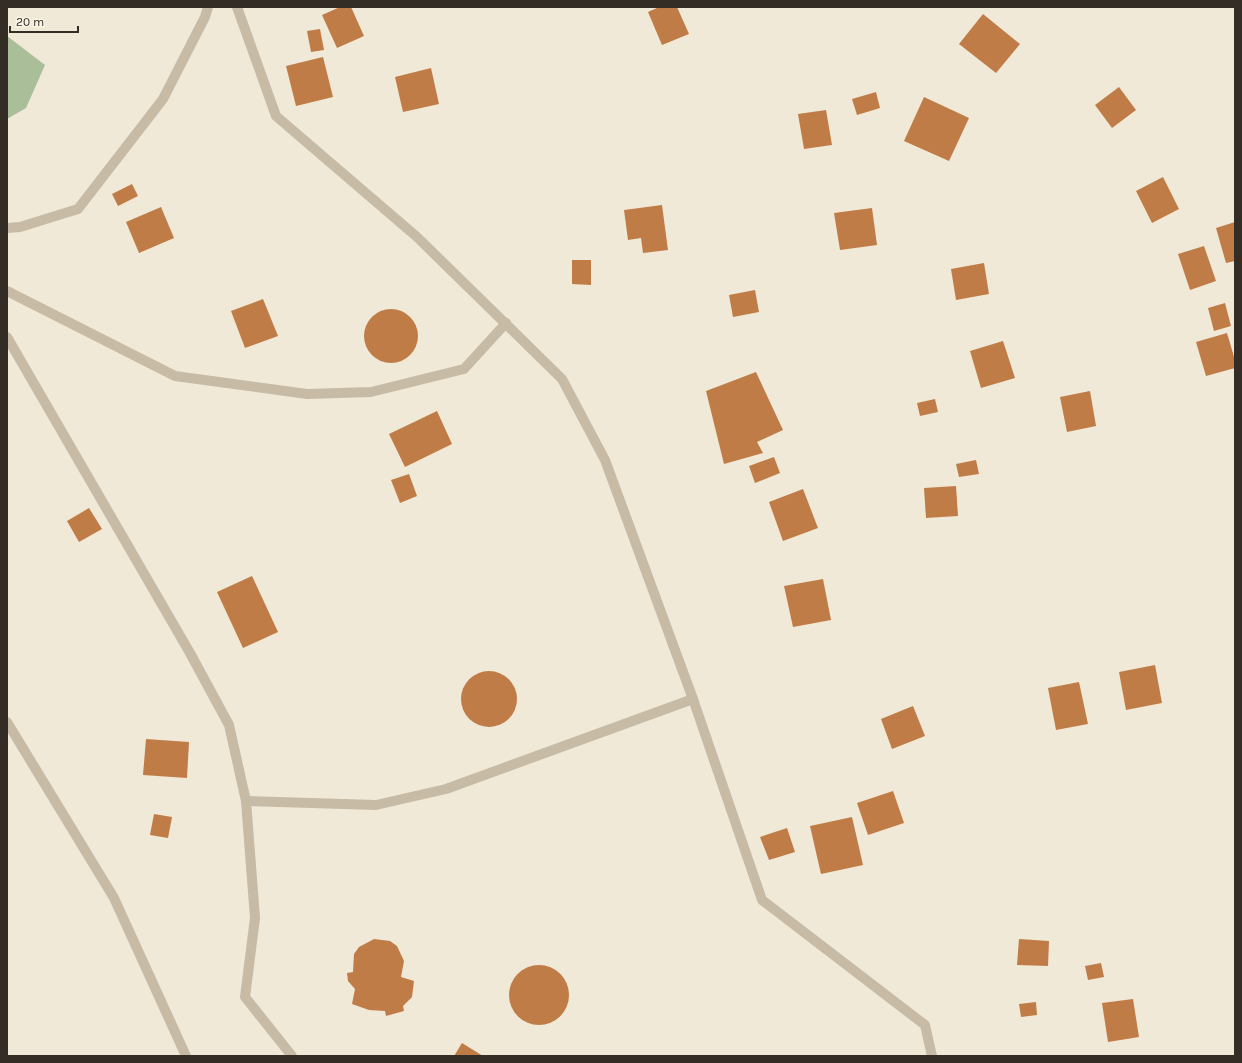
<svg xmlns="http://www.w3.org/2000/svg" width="1242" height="1063" font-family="Karla,sans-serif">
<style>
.green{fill:#aabe99}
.building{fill:#c07c46}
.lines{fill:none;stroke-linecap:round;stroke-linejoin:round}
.street{stroke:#c7bba5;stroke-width:10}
</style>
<rect width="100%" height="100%" fill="#f0e9d8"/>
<polygon class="green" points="7,36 45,65 26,108 7,119"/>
<g class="building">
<polygon points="340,7 351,7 364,36 337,48 322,15"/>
<polygon points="659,7 677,7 689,34 662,45 648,12"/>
<polygon points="983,14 1020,44 996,73 959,44"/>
<polygon points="320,29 324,50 311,52 307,31"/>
<polygon points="323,57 333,97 296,106 286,66"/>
<polygon points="431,68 439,104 403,112 395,77"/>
<polygon points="1119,87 1136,110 1112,128 1095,105"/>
<polygon points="876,92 880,108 857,115 852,99"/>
<polygon points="924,97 969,118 949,161 904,141"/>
<polygon points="826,110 832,145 804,149 798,114"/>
<polygon points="1163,177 1179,209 1152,223 1136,191"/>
<polygon points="132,184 138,196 118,206 112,194"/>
<polygon points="662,205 668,250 643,253 641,238 628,240 624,210"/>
<polygon points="161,207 174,238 139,253 126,222"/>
<polygon points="872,208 877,245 840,250 834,213"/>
<polygon points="1235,222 1235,261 1226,263 1216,228"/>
<polygon points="1204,246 1216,281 1190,290 1178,254"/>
<polygon points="572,260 591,260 591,285 572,284"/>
<polygon points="984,263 989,294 956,300 951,269"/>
<polygon points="755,290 759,312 733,317 729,295"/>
<polygon points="263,299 278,336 245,348 231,311"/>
<polygon points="1225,303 1231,326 1214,331 1208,308"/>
<circle cx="391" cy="336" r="27"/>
<polygon points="1227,333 1235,360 1235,368 1206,376 1196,342"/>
<polygon points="1003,341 1015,378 981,388 970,351"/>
<polygon points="756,372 783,430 757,442 763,453 724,464 706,391"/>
<polygon points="1090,391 1096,426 1067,432 1060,397"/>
<polygon points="935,399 938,412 920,416 917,403"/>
<polygon points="437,411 452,444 405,467 389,434"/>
<polygon points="774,457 780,473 755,483 749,466"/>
<polygon points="976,460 979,474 959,477 956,464"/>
<polygon points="409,474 417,496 400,503 391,480"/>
<polygon points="956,486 958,516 926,518 924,488"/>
<polygon points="803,489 818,528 783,541 769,502"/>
<polygon points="89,508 102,529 79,542 67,521"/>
<polygon points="252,576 278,632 243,648 217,592"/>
<polygon points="823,579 831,620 793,627 784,586"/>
<polygon points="1155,665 1162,703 1126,710 1119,672"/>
<circle cx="489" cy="699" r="28"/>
<polygon points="1079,682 1088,724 1056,730 1048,688"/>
<polygon points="913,706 925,736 892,749 881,719"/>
<polygon points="146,739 189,742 187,778 143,775"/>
<polygon points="893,791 904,823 868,835 857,803"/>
<polygon points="154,814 172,817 168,838 150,835"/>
<polygon points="852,817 863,865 821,874 810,826"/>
<polygon points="787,828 795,852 769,860 760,837"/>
<polygon points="374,939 390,941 397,946 404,961 401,977 414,981 412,997 403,1006 404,1011 386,1016 385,1011 369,1010 352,1004 355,989 348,981 347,973 353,972 354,954 359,947"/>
<polygon points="1019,939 1049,941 1048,966 1017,965"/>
<polygon points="1101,963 1104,977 1088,980 1085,966"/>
<circle cx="539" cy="995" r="30"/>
<polygon points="1133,999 1139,1037 1108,1042 1102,1003"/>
<polygon points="1036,1002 1037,1015 1021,1017 1019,1004"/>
<polygon points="462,1043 483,1056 454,1056"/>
</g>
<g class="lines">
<g class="street">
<polyline points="237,7 276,116 417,237 562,379 605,460 693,699 762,900 925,1025 932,1056"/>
<polyline points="7,228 20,227 78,209 163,99 205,17 208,7"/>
<polyline points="7,291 175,376 307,394 371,392 464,369 506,323"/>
<polyline points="7,337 190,653 229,725 246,801 255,918 245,997 292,1056"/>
<polyline points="7,722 114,898 186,1056"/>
<polyline points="246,801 376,805 446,789 693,699"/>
</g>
</g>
<rect width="1242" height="1063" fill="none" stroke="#332d26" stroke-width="16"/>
<path d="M10 26v6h68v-6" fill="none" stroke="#332d26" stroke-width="2"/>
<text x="16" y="26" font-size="12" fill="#332d26" stroke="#f8f3e4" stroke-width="3" paint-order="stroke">20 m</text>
</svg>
